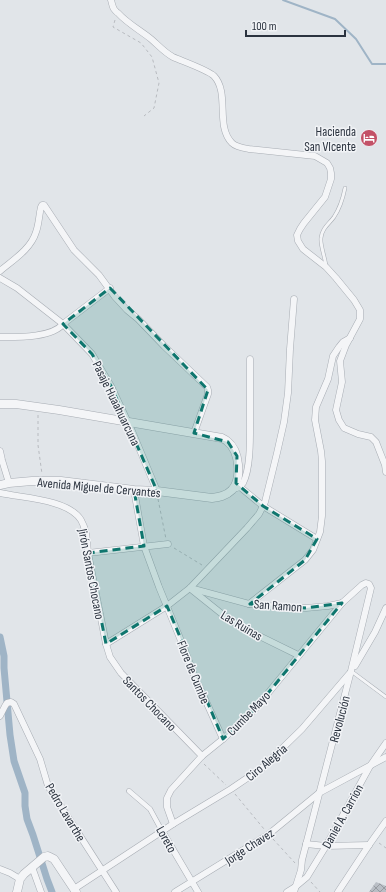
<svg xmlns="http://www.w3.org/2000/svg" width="386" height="892" font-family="'Sofia Sans Condensed',sans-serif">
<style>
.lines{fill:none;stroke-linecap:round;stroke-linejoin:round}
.stream{stroke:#9fb4c6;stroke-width:2}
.canal{stroke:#9fb4c6;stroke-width:7}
.building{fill:url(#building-cross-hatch)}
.service-casing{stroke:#a7acb3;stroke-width:4}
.pedestrian-casing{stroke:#a7acb3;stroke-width:5.5}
.minor-casing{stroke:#a7acb3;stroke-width:7}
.tertiary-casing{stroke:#a7acb3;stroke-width:9}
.path{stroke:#b8bbc0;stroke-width:1;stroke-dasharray:3 3;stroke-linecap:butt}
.service{stroke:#f4f5f7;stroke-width:3}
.pedestrian{stroke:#f4f5f7;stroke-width:4.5}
.minor{stroke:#f4f5f7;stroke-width:6}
.tertiary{stroke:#f4f5f7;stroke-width:8}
.marked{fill:#0f766e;fill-opacity:0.2;stroke:#0f766e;stroke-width:3;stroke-dasharray:8 5;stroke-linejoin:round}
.labels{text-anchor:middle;stroke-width:3;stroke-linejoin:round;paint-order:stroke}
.poi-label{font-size:13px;fill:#2b333f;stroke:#f1f3f6;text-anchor:end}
.street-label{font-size:13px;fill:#2b333f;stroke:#f1f3f6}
</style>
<defs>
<pattern id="building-cross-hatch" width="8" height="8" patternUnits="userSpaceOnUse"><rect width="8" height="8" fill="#b9bec5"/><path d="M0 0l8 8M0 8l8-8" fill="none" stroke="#979ba1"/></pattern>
</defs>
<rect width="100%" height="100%" fill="#e1e5e9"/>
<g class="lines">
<polyline class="stream" points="283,0 335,19 356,39 372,64 386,64"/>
<polyline class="canal" points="0,637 4,656 4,668 10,735 14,761 25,793 25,806 27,819 33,835 47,879 52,892"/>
</g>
<polygon class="building" points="376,882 386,886 386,892 369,892"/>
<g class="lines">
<g class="service-casing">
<g id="service">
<path d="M326,266C325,257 320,245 321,238C322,228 329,224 334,217C340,208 343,198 345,188"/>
<polyline points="351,671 386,697"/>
</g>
</g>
<g class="pedestrian-casing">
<polyline id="pedestrian" points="129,791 150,809 162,831"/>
</g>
<g class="minor-casing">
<g id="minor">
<path d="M111,0C112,3 112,6 114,9C114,9 117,13 118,13C128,24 140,30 151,39C158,45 165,53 173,57C182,61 208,70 214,76C230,93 215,126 232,143C236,147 243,148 249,149L315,156L327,163L330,168L331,173V179L325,197L304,223L300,229L297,235L298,241L303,249L326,267L336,278L354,300L360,310V319L346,345L340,361L342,382L336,410L339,420L344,428L358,434L371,437L376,442L385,465L386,472"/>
<path d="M0,271C13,260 31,249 36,232C39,224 39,215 41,207L42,205H44L74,250L99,275L115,297L127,310L138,319L164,346L207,387L208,390V394L194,433"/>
<polyline points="0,278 17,288 63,324 92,354 111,386 132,431 157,491"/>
<path d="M0,337C17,337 52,338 63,324L110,288"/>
<polyline points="0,451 2,460 9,483"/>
<polyline points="240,487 263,506 317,539"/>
<path d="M232,489C237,488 240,488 243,483C251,468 250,436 250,419C250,399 250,379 250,359"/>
<polyline points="134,490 144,546 159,587 184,648 195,677 223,739"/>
<path d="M0,493C22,498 68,499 81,520C87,530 87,542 88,553L106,644L110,657L121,673L202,756"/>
<polyline points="88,553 168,544"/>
<polyline points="190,588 249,604 278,607 306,608 328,606 342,603 362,585 366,583 369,584 371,588 351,671 302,860 301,870 294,892"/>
<polyline points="192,590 222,614 239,626 298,655"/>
<polyline points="249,604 305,560 313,550 320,532 322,516 322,461 321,451 315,420 316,407 328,379 333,356 339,347 343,342 350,338"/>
<polyline points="106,644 167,606 190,588 247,528 259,514 265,502 277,453 284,422 288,393 290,349 294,299"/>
<polyline points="355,666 375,632 386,608"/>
<polyline points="0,716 5,706 7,703 11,702 14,704 40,759 48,786 116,892"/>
<polyline points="173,824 167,807 167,798 171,790 202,756 223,739 255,709 342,603"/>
<polyline points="162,831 198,892"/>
<polyline points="306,844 326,846 369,845"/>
<polyline points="32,867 41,892"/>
<polyline points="0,869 10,873 20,879"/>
<polyline points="74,889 173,824 231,789 262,768 302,729 349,674"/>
<polyline points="175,892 269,834 319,793 386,757"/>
<polyline points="287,892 295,887 307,877 326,846 370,766 386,743"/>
<polyline points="338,892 369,845 386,821"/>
</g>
</g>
<g class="tertiary-casing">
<g id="tertiary">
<path d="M0,404H16L59,410L222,438C224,439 226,440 227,441C240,451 242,479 232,490C226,496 219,497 212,498L157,491L134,490L61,481H32L9,483L0,485"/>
<polyline points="17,892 20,879 24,874 44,857 48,856 54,859 76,892"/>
</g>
</g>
<g class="path">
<polyline points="115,20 113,27 141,43 152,57 159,83 154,108 144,116"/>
<polyline points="38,415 38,445 42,474"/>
<polyline points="158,499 166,539"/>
<polyline points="174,548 202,565"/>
<polyline points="204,764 226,785"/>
<polyline points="235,794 264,829"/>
<polyline points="273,839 295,863"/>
<polyline points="379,843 386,848"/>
<polyline points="311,882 320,892"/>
</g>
<use href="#service" class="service"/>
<use href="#pedestrian" class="pedestrian"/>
<use href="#minor" class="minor"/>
<use href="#tertiary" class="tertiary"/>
</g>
<path class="marked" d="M110,288L208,390L194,433L228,442L237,456L236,483L263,506L317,539L305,560L250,604L306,608L342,603L255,709L223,739L167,606L106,644L88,553L144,546L134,490L157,491L111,386L92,354L63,324Z"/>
<defs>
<g id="hotel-disc" transform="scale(0.9)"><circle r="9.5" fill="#c35167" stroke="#f1f3f6"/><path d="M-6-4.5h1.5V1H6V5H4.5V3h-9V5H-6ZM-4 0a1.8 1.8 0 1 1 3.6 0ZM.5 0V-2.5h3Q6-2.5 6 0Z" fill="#fff"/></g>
</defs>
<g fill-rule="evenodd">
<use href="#hotel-disc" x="369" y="138"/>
</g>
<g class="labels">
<g class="poi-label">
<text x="356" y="136">Hacienda<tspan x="356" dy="15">San VIcente</tspan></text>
</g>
<g class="street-label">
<text transform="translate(117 403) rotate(64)" y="5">Pasaje Huaahuarcuna</text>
<text transform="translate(99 487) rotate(5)" y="5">Avenida Miguel de Cervantes</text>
<text transform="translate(92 574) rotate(79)" y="5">Jirón Santos Chocano</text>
<text transform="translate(278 605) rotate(4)" y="5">San Ramon</text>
<text transform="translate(242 625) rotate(31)" y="5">Las Ruinas</text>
<text transform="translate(194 672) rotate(68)" y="5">Flore de Cumbe</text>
<text transform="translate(150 703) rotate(46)" y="5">Santos Chocano</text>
<text transform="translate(248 713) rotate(-46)" y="5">Cumbe Mayo</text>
<text transform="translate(339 719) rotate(-75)" y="5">Revolución</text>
<text transform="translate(266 762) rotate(-40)" y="5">Ciro Alegria</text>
<text transform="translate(66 812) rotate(59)" y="5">Pedro Lavarthe</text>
<text transform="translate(342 816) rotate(-61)" y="5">Daniel A. Carrion</text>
<text transform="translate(167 839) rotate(61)" y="5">Loreto</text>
<text transform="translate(249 846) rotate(-33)" y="5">Jorge Chavez</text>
</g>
</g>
<path d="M246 30v6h99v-6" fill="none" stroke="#2b333f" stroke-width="2"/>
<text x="252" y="30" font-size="12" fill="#2b333f" stroke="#f1f3f6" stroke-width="3" paint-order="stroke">100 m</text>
</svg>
